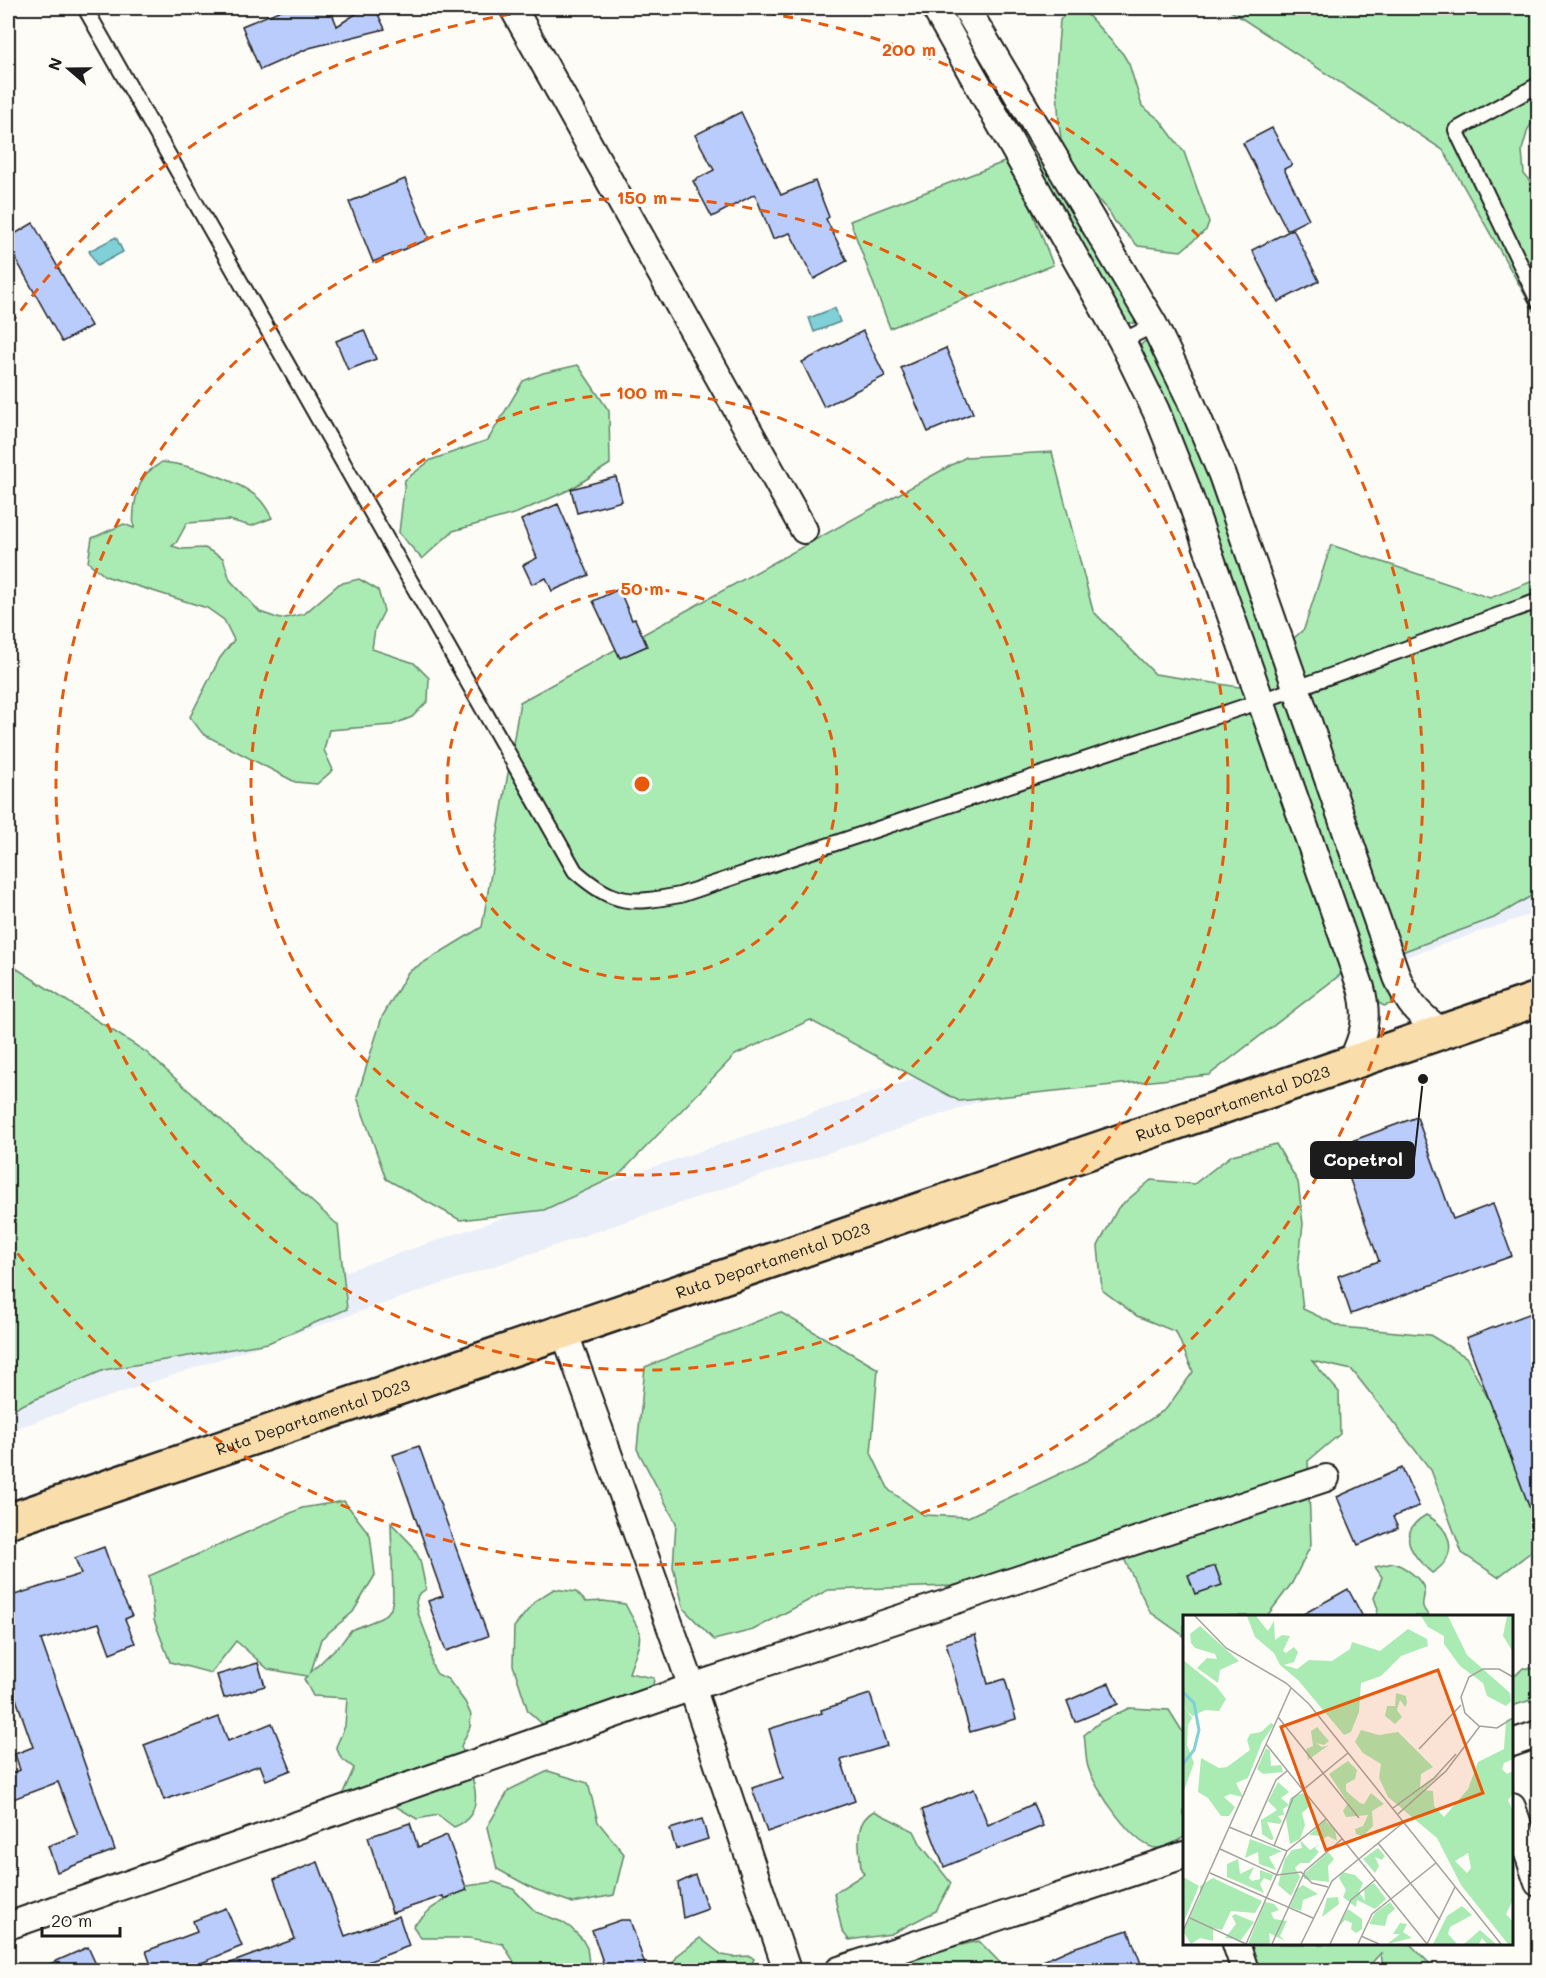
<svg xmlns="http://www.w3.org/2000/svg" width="1546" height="1978" font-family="Mali,sans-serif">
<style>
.built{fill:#e9eef8}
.green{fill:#aaebb4;stroke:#638468;stroke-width:1.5}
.water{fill:#7fd0d7;stroke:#57888c;stroke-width:1.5}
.building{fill:#baccfc;stroke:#1c1c1c;stroke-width:1.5}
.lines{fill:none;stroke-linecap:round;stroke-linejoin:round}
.service-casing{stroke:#1c1c1c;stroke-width:18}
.minor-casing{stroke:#1c1c1c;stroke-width:30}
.primary-casing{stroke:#1c1c1c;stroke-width:38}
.service{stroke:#fdfcf7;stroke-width:14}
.minor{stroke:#fdfcf7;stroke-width:26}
.primary{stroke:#f9deab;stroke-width:33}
.ring{fill:none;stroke:#e8590c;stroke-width:3;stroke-dasharray:10 8}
.labels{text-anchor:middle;stroke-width:6;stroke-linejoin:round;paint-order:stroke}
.street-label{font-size:16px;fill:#1c1c1c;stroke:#fdfcf7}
.inset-river{fill:none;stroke:#7fd0d7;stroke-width:3}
.inset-road{fill:none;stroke:#a3a29f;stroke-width:1.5}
.view{fill:#e8590c;fill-opacity:0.15;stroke:#e8590c;stroke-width:3}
.inset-edge{fill:none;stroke:#1c1c1c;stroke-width:3}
.centre{fill:#e8590c;stroke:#fdfcf7;stroke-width:3}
.ring-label{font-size:18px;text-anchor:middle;font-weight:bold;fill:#e8590c;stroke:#fdfcf7;stroke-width:6;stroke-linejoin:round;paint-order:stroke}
.leader{fill:none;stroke:#1c1c1c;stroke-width:2}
.callout-dot{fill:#1c1c1c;stroke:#fdfcf7;stroke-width:2}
.callout{fill:#1c1c1c;stroke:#1c1c1c;stroke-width:2}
.callout-label{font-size:18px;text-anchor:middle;font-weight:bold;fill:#fff}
</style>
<rect width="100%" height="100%" fill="#fdfcf7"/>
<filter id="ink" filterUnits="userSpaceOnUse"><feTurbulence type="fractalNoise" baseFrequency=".0167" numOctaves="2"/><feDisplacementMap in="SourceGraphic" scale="12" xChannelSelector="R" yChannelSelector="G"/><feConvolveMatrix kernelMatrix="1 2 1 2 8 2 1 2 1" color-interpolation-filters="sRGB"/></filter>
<g filter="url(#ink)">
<polygon class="built" points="1538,867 1538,912 8,1431 8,1386"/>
<g class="green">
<polygon points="1226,8 1538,8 1538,114 1528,129 1522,150 1524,174 1538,192 1538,318 1443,150"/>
<polygon points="1074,10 1085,12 1123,54 1129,64 1142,106 1160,120 1184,152 1209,222 1206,230 1181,251 1138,246 1115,222 1110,213 1079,178 1062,146 1059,124 1056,72 1060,20 1067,12"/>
<polygon points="959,17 1137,320 1135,323 1125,323 955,20"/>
<polygon points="1012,159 1053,265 890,328 850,221"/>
<polygon points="1145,341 1153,344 1212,478 1274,656 1304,629 1331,545 1490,598 1538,579 1538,892 1494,918 1380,960 1393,996 1391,1004 1384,1006 1377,1002 1365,966 1340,975 1209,1075 959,1101 810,1020 735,1055 619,1175 544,1210 460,1220 386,1179 357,1097 382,1017 408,972 482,927 520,702 966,457 1052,452 1093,611 1155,674 1239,687 1260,668 1139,347"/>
<polygon points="578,365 609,411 610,464 571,489 517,513 453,531 422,559 399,533 405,480 431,460 488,440 523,381 543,373"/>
<path d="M162,462C190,465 244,481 262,502C266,507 269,512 272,518L251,526L229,520L187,523L176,543L172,546L182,549L205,548L223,558L230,580L260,612L280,619L304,614L339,584L359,579L378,590L384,611L375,629L372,649L414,663L429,678L428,701L412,717L392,725L329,730L324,750L333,770L317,784L295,782L203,734L190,717L220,658L234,640L224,620L207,608L105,576L88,562L92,538L124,524L134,528C132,513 136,485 147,473C151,469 158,465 162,462Z"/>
<polygon points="8,963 146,1052 338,1225 347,1309 268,1343 104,1370 8,1411"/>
<polygon points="1276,1144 1298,1182 1303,1224 1298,1267 1303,1309 1341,1327 1430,1335 1466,1357 1527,1471 1538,1516 1531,1552 1498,1577 1462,1553 1431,1470 1352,1370 1312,1361 1339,1392 1340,1434 1308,1461 1311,1545 1292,1583 1267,1616 1184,1616 1184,1636 1150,1612 1113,1536 1075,1554 952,1586 828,1590 753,1630 714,1640 684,1609 673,1567 676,1523 637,1449 645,1367 780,1312 878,1369 871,1453 889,1490 924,1515 968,1517 1089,1460 1166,1409 1193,1372 1176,1332 1137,1316 1102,1290 1098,1246 1118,1208 1151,1180 1194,1184 1232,1155"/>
<path d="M344,1501L370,1535L375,1575L353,1612L321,1639L311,1672L343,1641L351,1630L381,1618L391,1609L393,1598L391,1523L412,1545L420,1560L426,1589L418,1595L416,1602L418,1613L430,1644L432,1665L437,1674L448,1679L465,1702L471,1715L470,1727L461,1746C471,1773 491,1813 454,1827L438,1815L417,1819L392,1804L346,1807L342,1795L354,1768L341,1758L336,1747L345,1726L347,1698L313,1696L304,1679L307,1676L268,1669L236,1641L211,1673L170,1662L154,1620L149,1576L302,1508Z"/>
<path d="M1426,1515C1452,1528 1460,1557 1432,1573C1411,1555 1395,1533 1426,1515Z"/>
<path d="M1393,1563C1402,1565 1423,1579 1424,1590C1426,1602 1417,1602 1429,1616H1376L1378,1609L1374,1598L1382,1577L1375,1567Z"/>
<polygon points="554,1589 576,1592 586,1602 603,1601 625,1604 640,1632 639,1644 629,1673 654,1678 653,1686 603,1714 575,1713 550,1731 528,1711 513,1665 514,1627 536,1600"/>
<polygon points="1523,1668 1538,1669 1538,1698 1512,1706 1512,1676 1516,1675"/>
<path d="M1129,1708L1169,1710L1184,1734V1837C1177,1841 1167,1847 1159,1848C1136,1851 1094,1787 1088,1767C1085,1757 1086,1745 1084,1735L1100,1722Z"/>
<polygon points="548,1771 588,1783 598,1822 624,1854 614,1895 573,1903 534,1889 497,1869 487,1827 509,1790"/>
<path d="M874,1811L914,1831L921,1845L951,1883L936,1911L891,1934L849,1940L842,1931L834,1893L864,1874L861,1869C860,1849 852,1823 874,1811Z"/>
<polygon points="494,1882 513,1889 536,1912 562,1922 571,1928 582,1939 587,1948 590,1970 519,1970 503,1944 469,1938 421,1938 413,1926 432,1908 467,1886"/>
<polygon points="700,1938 722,1955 733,1957 750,1956 754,1959 749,1970 668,1970 678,1955"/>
<polygon points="979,1941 1007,1970 877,1970 899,1959"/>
<polygon points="1230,1944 1410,1944 1432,1966 1431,1970 1383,1970 1381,1953 1365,1970 1232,1970"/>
</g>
<g class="water">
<polygon points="116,237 123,252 97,266 89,251"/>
<polygon points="835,308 840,322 814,332 809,318"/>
</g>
<g class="building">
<polygon points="286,8 330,8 337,26 365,8 375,8 385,29 309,48 260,70 242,26"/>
<polygon points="741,112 781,195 815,181 829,217 826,219 847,261 814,279 790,233 773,239 755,194 712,217 693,181 714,170 695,135"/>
<polygon points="1272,128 1292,165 1284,169 1309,219 1287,230 1243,143"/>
<polygon points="405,179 429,239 373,262 349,202"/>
<polygon points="33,223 91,326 62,342 8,245 8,238"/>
<polygon points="1293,229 1319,281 1278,302 1252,250"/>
<polygon points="364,330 376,359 348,370 336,341"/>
<polygon points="863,331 885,376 824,407 802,362"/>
<polygon points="946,348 973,413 928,432 901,368"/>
<polygon points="616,477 622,501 577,513 571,489"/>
<polygon points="558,504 589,575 552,591 546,578 532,584 523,565 537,558 521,520"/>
<polygon points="619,589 632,620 635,619 647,646 620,658 593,601"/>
<polygon points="1417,1117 1453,1219 1493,1204 1512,1256 1351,1314 1338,1276 1379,1261 1338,1146"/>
<polygon points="1539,1310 1539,1524 1536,1525 1466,1338"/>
<polygon points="419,1446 488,1636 446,1651 428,1601 443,1596 393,1455"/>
<polygon points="1402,1468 1419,1506 1393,1517 1398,1528 1358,1545 1337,1497"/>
<polygon points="104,1547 120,1592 132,1616 125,1619 135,1643 110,1653 99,1623 41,1640 115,1850 57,1872 48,1846 78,1835 58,1782 8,1801 8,1775 20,1770 15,1754 33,1747 8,1676 8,1597 81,1574 75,1558"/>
<polygon points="1215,1566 1222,1585 1195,1594 1188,1575"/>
<polygon points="1348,1589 1363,1617 1298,1617"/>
<polygon points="975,1635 988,1684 1005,1679 1016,1719 970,1732 946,1643"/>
<polygon points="258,1663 265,1686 224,1698 217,1675"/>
<polygon points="1109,1683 1118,1704 1075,1722 1067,1701"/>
<polygon points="870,1694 887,1746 841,1760 855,1801 767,1832 752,1788 783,1778 769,1729 822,1713 821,1710"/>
<polygon points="219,1717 228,1741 272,1723 291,1770 266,1780 260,1765 164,1800 144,1745"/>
<polygon points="974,1789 988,1825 1033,1804 1043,1826 944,1867 922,1810"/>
<polygon points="702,1819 708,1839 676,1849 670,1829"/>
<polygon points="410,1823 418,1847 447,1835 467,1890 444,1899 443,1896 392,1913 368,1837"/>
<polygon points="318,1862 345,1936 399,1916 409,1946 344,1971 217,1971 217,1968 295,1939 274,1879"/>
<polygon points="695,1875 708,1909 683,1918 678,1883"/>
<polygon points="226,1908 242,1946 182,1971 153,1971 146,1951 197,1932 193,1921"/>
<polygon points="621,1920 630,1920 647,1971 606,1971 592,1930"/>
<polygon points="1128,1930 1144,1971 1021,1971 1070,1949"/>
<polygon points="88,1947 99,1971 34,1971"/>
</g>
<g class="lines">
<g class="service-casing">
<g id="service">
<path d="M85,8L575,871C615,906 631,904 680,895L1261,701L1538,601"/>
<polyline points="1538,85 1456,130 1538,301"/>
<polyline points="1122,341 1154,325"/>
</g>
</g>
<g class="minor-casing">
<g id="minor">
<polyline points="513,8 804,530"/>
<path d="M935,8L1122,341L1156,411L1185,484L1361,988C1369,1019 1364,1035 1351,1063"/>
<path d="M966,8L1154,325L1189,397L1222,475L1397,977C1408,1004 1419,1015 1442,1032"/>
<polyline points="564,1331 692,1687 787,1970"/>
<polyline points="1512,1743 1538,1734"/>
<polyline points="1512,1807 1538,1883"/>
<polyline points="8,1926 692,1687 1326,1478"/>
<polyline points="1236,1944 1245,1970"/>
<polyline points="839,1970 1184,1855"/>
</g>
</g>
<g class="primary-casing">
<g id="primary">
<path id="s1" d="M8,1521L1538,999"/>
</g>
</g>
<use href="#service" class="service"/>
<use href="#minor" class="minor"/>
<use href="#primary" class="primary"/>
</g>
</g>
<g class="ring">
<circle cx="642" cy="784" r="195"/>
<circle cx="642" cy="784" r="391"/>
<circle cx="642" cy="784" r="586"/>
<path d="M10 325A781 781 0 0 1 554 8M730 8A781 781 0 1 1 10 1243"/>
</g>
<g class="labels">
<g class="street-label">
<text dy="6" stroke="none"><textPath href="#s1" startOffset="1294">Ruta Departamental D023</textPath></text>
<text dy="6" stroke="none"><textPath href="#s1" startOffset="808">Ruta Departamental D023</textPath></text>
<text dy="6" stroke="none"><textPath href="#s1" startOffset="322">Ruta Departamental D023</textPath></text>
</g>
</g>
<g transform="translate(1183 1615)">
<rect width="330" height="330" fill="#fdfcf7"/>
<path d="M64,1H73L85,16L91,6L92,25L99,20L107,21L100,36L103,38L111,32L115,37L111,47L101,50L114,54L126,45L149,46L167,34L169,27L197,36L225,14L244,24L245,31L218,41L198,61L178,68L176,97L168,117L161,120L115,65L97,50L91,38L72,22ZM238,1H265L284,40L327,78L328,86L323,91L304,81L300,68L277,51L261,29V21L245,12ZM324,1H330V37L320,21ZM17,11L56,46L37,55L35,68L14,53L24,43L34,44L32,39L12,33L8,28L7,19ZM0,45L34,72L43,84L36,96L22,95L10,101L4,96L0,88ZM213,78L223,81L224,88L222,92L217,85L214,95L219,102L212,109L202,101L204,91H212ZM0,90L9,103L5,110L4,130L11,148L0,178ZM330,102V144L321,148L319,154L324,159L330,156V179L325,185L330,196V285L323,299L330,307V329H325L278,270L254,223L205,182L196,163L198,149L180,138L172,127L178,115L196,120L215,117L250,152L238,159L237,173L261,156L240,175L250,176L251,191L261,202L285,174L295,147L321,134L323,105ZM285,238L288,253L284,258L272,246ZM88,108L91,110L79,127L65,163L53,168L60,182L47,179L41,182L52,192L46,201H38L25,183L15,177L18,143L36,153L44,152L67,135L64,125L67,119L78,117ZM134,112L146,126L141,130L133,128L139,132L146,130L125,145L123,134L130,131L128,116ZM83,133L87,136L88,151L98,150L100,157L80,159L74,154ZM165,146L174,155L172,164L163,169V176L177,188L181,189L188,178L201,189L189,196L190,211L180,221L173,219L172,214L180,211L185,200L163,202L160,196L165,188L146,159ZM95,167L106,177L98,183L106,190L100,194L101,200L95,201L99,206L97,209L84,207L91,224L88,225L79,219L78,205L94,195L85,186ZM120,178L129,189L119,198L122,210L117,224L107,229L103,204L107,183ZM142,205L152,215L154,226L145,221L137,226L139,221L126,220ZM67,224L99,236L86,242L93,255L76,249L75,237L62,243ZM117,225L127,235L137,229L132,233L136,237L126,248H117L112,253L117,262L108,281L95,270L102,244L109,235L119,233ZM195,233L202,241L199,245L192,242L196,251L192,258L180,244ZM145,237L151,244L145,251L146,267L121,264L120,260ZM55,244L57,259L71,252L66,263L69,266L77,264V255L90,260L88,266L81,263L77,269L81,278L44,262V249ZM159,257L172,260L180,268L176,277L182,286L181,273L191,268L203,284L192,294L174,285L173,292L170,290L160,282L163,275L156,263ZM0,262L16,271L0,309ZM30,263L79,286L72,298L48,296L39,315L30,313V326L17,323L8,329L0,316L17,281V271ZM120,270L135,279L120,285L118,296L107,292L114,274ZM155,282L156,289L139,302L144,283ZM82,287L91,289L96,295L88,298L91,304L104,306L97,321L102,326L86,318L87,329H65ZM207,287L212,294L205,300L202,311L186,309L192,298ZM279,291L289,300L267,312L265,319L274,329H250L264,301ZM165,294L179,304V314L173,318L168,314L169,308L162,305L155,312ZM52,299L71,307L58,325L42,323L53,309L49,301ZM217,308L224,309L220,317L229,323L204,329L217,319H210ZM297,315L313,329H304L299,323L296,329H281Z" fill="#aaebb4" fill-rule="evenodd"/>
<path class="inset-river" d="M0,77L11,88L16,115L11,135L0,149"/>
<path class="inset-road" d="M12,1L43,33L103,68L126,89L318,329M330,62L316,54H300L286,62L278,82L282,98L296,111L314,113L330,103M95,102L176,203M83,129L244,329M236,134L278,90M210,193L251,163L273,139M215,199L263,156L297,111M46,212L104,236M68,221L93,165L104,156M195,228L257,305M91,231L110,183L165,138M37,234L94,260L118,257L129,268L145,272M27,258L130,303M7,303L63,329M0,316L108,73M178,321L196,329M63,329L104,236L143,204M89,329L122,256L159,224M118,329L149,266L221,207M147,329L168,285L192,265M175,329L189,299L253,248M244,329L272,272"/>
<path class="view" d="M255,55L300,178L143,235L98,112Z"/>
<rect width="330" height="330" class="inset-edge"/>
</g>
<circle cx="642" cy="784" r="9" class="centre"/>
<g class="ring-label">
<text x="909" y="56">200 m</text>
<text x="642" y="204">150 m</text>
<text x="642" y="399">100 m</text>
<text x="642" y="595">50 m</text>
</g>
<path class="leader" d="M1423 1079L1414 1160"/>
<circle class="callout-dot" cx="1423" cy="1079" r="6"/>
<rect class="callout" x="1311" y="1142" width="103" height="36" rx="6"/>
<g class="callout-label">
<text x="1363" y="1166">Copetrol</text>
</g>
<rect width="1546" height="1978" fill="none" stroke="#fdfcf7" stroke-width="30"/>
<rect x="15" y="15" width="1516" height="1948" fill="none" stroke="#1c1c1c" stroke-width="2" filter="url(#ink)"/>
<g transform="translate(69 69) rotate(290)" stroke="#fdfcf7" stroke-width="4.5" paint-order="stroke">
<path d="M0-4.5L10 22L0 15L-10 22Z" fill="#1c1c1c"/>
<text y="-9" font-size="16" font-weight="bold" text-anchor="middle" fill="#1c1c1c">N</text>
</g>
<path d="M42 1927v9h78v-9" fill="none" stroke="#1c1c1c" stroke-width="3"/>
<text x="51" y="1927" font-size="18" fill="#1c1c1c" stroke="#fdfcf7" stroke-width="4.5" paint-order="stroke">20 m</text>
</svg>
